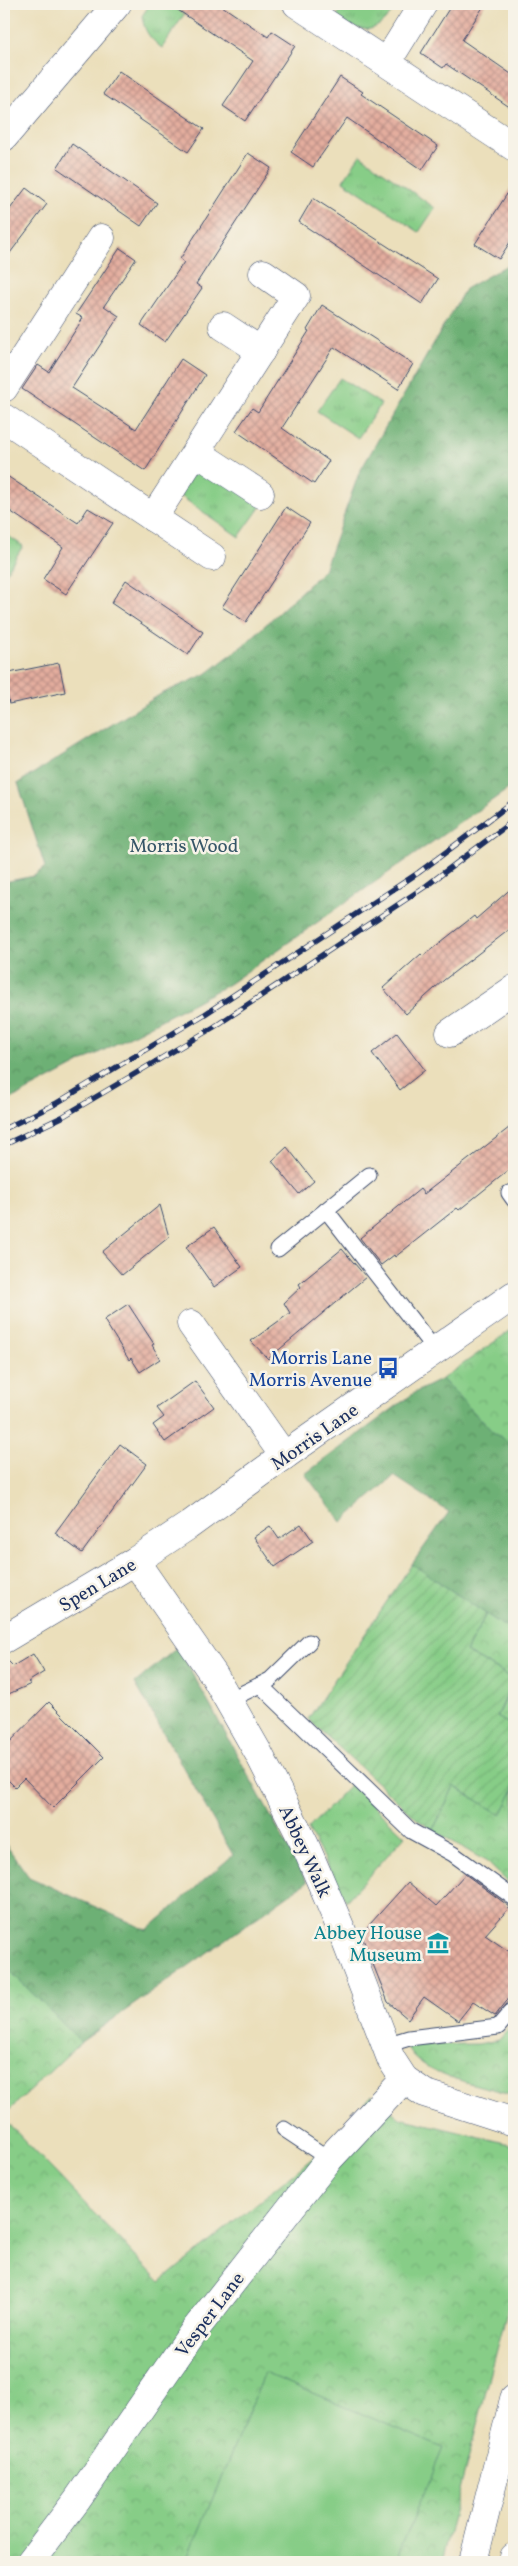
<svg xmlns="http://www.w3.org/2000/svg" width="518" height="2566" font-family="Vollkorn,serif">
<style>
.grass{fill:url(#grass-tufts);stroke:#517e72}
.forest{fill:url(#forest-crowns);stroke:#447069}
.park{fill:url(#park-crowns);stroke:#517e72}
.garden{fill:url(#garden-furrows);stroke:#517e72}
.pitch{fill:#87cd87;stroke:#517e72}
.building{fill:url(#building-cross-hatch)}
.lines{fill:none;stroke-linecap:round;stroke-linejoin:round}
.lane-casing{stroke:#3a496c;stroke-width:17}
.street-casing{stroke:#3a496c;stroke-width:29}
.secondary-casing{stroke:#3a496c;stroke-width:29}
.primary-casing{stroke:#3a496c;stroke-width:29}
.lane{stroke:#fff;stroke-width:15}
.street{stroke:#fff;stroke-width:28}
.secondary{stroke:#fff;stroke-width:28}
.primary{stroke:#fff;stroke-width:28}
.rail-casing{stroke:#1b2f5e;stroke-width:5.5}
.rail{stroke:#f7f3e8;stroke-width:4;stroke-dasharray:11;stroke-linecap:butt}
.labels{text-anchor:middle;stroke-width:5;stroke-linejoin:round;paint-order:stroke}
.park-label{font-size:19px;fill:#365668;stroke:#f7f3e8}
.transit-label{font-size:19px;fill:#164399;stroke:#f7f3e8;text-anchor:end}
.street-label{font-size:19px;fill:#1b2f5e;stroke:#f7f3e8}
.culture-label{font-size:19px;fill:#0d838f;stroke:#f7f3e8;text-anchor:end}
</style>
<defs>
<pattern id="grass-tufts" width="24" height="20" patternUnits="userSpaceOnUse" patternTransform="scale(1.25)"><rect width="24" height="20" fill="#87cd87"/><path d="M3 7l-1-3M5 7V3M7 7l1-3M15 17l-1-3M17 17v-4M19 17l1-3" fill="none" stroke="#74b077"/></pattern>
<pattern id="forest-crowns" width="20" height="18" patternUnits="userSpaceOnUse" patternTransform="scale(1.25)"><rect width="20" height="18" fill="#6db074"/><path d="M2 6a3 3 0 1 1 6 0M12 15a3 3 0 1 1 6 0" fill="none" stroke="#599062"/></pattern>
<pattern id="park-crowns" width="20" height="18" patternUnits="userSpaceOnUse" patternTransform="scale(1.25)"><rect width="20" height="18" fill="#87cd87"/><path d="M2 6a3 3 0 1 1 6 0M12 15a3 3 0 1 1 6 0" fill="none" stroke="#74b077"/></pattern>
<pattern id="garden-furrows" width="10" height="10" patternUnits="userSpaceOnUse" patternTransform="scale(1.25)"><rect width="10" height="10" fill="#87cd87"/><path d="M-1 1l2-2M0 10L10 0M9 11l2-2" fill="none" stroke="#74b077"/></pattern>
<pattern id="building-cross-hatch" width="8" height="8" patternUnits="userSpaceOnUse" patternTransform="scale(1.25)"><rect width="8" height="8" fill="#e4ad9e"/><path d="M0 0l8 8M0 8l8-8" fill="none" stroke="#b88d84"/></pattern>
</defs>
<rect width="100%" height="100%" fill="#f7f3e8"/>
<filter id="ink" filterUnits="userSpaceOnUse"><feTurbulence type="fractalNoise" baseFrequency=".02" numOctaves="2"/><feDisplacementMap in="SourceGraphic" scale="10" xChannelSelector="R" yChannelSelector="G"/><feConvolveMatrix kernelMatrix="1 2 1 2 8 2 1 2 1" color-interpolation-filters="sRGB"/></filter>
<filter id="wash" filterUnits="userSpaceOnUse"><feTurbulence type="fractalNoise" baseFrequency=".0096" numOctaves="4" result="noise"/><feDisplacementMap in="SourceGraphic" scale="20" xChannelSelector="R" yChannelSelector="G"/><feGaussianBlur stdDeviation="1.12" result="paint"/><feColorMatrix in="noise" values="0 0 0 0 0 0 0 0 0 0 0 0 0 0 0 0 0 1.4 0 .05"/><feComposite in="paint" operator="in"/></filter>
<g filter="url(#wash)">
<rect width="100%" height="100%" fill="#ebdfbb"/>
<g class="grass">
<path d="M150,4H191L162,48C150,39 144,31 142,16Z"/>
<path d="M345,4H383L393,11C374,36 360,33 336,17Z"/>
<polygon points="360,155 435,208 419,232 343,181"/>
<polygon points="340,378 381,404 358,438 317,411"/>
<polygon points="200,463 261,506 239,537 179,495"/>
<polygon points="4,533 23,546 4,576"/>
</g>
<g class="forest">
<polygon points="509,264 514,265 514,785 229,984 4,1103 4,882 34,876 45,867 18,783 161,694 206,674 246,643 324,570 359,473 465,289"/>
<polygon points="442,1379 494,1433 514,1444 514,1633 412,1564 449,1512 394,1476 342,1522 305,1474 414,1393"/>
<polygon points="178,1647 307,1882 81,2042 4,1965 4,1842 29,1877 147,1930 233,1855 135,1683"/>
</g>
<g class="park">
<polygon points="514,1328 514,1444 494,1433 442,1379"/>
<polygon points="486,1614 514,1633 514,1679 466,1652"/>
<polygon points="514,1683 514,1727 497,1717"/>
<polygon points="351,1784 405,1836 346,1901 308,1829"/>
<polygon points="454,1786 501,1814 514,1789 514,1888 487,1862 433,1830"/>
<polygon points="4,1965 81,2042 4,2115"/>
<path d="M514,2023V2095C483,2085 420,2077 406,2045L478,2044L499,2040Z"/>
<polygon points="372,2095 400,2118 514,2145 514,2285 441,2562 4,2562 4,2119 160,2282 326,2147"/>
</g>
<polygon class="garden" points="412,1564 486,1614 466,1652 514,1679 497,1717 514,1727 514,1789 501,1815 454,1786 433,1830 418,1820 308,1719"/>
<polygon class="pitch" points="265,2373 443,2448 395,2562 186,2562"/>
<g id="blocks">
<g class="building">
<polygon points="169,4 219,4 268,37 272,31 295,46 245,121 223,106 253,61"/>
<polygon points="452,4 485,4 462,40 514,76 514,110 446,64 443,68 421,53"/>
<polygon points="119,71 204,129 188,152 103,94"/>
<polygon points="340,77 363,92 361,94 438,146 422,170 347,118 313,167 291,152"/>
<polygon points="72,144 157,203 141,226 57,168"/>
<polygon points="248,153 271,168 196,284 202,288 165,342 141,325 184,262 180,259"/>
<polygon points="514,183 514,236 499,259 475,244"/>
<polygon points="26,188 47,204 4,261 4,217"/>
<polygon points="313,198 438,279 422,304 299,222"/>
<polygon points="120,248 136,259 104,306 119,316 72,388 136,429 181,359 205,375 145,471 22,389 38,365 49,372 83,318 76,314"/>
<polygon points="322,305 413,364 398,389 334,347 282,428 329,461 314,484 236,431 252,408 258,412 309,331 307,330"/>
<polygon points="4,474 78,523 88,508 113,523 66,594 43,579 63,547 4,507"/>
<polygon points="286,507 310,523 246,622 222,607"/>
<polygon points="126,580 203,632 188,655 111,603"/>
<polygon points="59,663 65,692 9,704 4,674"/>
<polygon points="514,886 514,926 444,980 406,1014 383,988 421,954 423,956 474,916 476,919"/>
<polygon points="397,1033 425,1070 400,1090 372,1053"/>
<polygon points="514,1124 514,1166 459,1210 457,1208 395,1257 394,1255 381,1265 360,1238 420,1189 424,1194"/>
<polygon points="287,1147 314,1181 299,1194 272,1161"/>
<polygon points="160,1205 169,1237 122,1275 102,1252"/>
<polygon points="214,1227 242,1267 214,1287 186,1247"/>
<polygon points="342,1249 366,1277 268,1359 251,1341 290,1313 284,1303 301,1287 299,1284"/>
<polygon points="128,1304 154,1344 152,1345 160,1359 140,1372 131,1358 129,1360 104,1320"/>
<polygon points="195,1381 214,1407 165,1442 153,1425 164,1417 157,1408"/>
<polygon points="120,1444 147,1464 82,1553 55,1533"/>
<polygon points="301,1524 313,1541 275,1567 254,1537 270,1526 279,1539"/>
<polygon points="33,1654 44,1672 28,1682 31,1684 4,1696 4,1657 13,1666"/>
<polygon points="49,1702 104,1757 53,1808 24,1778 15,1787 4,1776 4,1748"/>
<polygon points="465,1874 510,1907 485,1935 514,1955 514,1992 495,2016 473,2002 458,2021 424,1997 408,2019 388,2002 361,1934 408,1882 436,1906"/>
</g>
</g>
</g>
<g filter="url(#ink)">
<use href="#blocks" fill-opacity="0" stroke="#3a496c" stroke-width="1"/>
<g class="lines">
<g class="lane-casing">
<g id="lane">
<polyline points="509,1193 514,1200"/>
<polyline points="326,1210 435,1350"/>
<polyline points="278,1249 369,1175"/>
<polyline points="260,1685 411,1831 453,1854 514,1898"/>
<polyline points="229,1700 270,1680 309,1642"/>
<polyline points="386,2045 409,2038 498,2027 514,2008"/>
<polyline points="284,2129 329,2159"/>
</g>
</g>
<g class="street-casing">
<g id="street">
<polyline points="297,4 514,147"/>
<polyline points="387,62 423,4"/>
<polyline points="223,326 261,351"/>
<polyline points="4,388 101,238"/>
<polyline points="4,418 212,557"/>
<polyline points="196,452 260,494"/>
<polyline points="153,518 296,296 263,273"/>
<polyline points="450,1033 514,989"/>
<polyline points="191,1324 284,1456"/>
<polyline points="135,1561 214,1675 259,1754 305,1845 342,1931 391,2059 404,2079 424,2093 514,2122"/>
<polyline points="30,2562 77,2500 194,2331 329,2159 404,2079"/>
</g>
</g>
<g class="secondary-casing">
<g id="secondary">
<polyline points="4,137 117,4"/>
<polyline points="4,1639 135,1561 188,1526 284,1456 514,1295"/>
</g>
</g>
<g class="primary-casing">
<g id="primary">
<polyline points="473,2562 514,2399"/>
<polyline points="513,2562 514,2557"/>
</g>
</g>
<use href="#lane" class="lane"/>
<use href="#street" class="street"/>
<use href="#secondary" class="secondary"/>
<use href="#primary" class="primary"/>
<g class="rail-casing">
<g id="rail">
<polyline points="4,1129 55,1104 205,1014 418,873 514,801"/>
<polyline points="4,1145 62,1117 214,1027 426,886 514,820"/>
</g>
</g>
<use href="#rail" class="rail"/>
</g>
</g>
<defs>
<g id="bus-bare" transform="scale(1.725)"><path d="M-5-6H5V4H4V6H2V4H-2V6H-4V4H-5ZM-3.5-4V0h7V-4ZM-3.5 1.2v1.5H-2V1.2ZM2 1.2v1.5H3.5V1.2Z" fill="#1a4fb4" stroke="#f7f3e8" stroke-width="2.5" paint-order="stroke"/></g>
<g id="museum-bare" transform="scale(1.725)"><path d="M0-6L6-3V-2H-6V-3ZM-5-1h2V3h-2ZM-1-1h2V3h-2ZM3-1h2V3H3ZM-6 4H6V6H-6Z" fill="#0f9aa8" stroke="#f7f3e8" stroke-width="2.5" paint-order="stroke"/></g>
</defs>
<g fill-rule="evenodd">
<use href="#bus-bare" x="388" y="1368"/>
<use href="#museum-bare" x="438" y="1943"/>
</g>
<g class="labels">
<g class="park-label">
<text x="184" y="852">Morris Wood</text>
</g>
<g class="transit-label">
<text x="372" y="1364">Morris Lane<tspan x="372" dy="22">Morris Avenue</tspan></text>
</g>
<g class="street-label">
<text transform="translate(314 1436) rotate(-35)" y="7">Morris Lane</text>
<text transform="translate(97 1584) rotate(-31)" y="7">Spen Lane</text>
<text transform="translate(306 1851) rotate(65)" y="7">Abbey Walk</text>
<text transform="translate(209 2314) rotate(-53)" y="7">Vesper Lane</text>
</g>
<g class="culture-label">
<text x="422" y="1939">Abbey House<tspan x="422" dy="22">Museum</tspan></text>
</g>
</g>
<rect width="518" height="2566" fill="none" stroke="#f7f3e8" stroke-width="20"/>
</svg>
